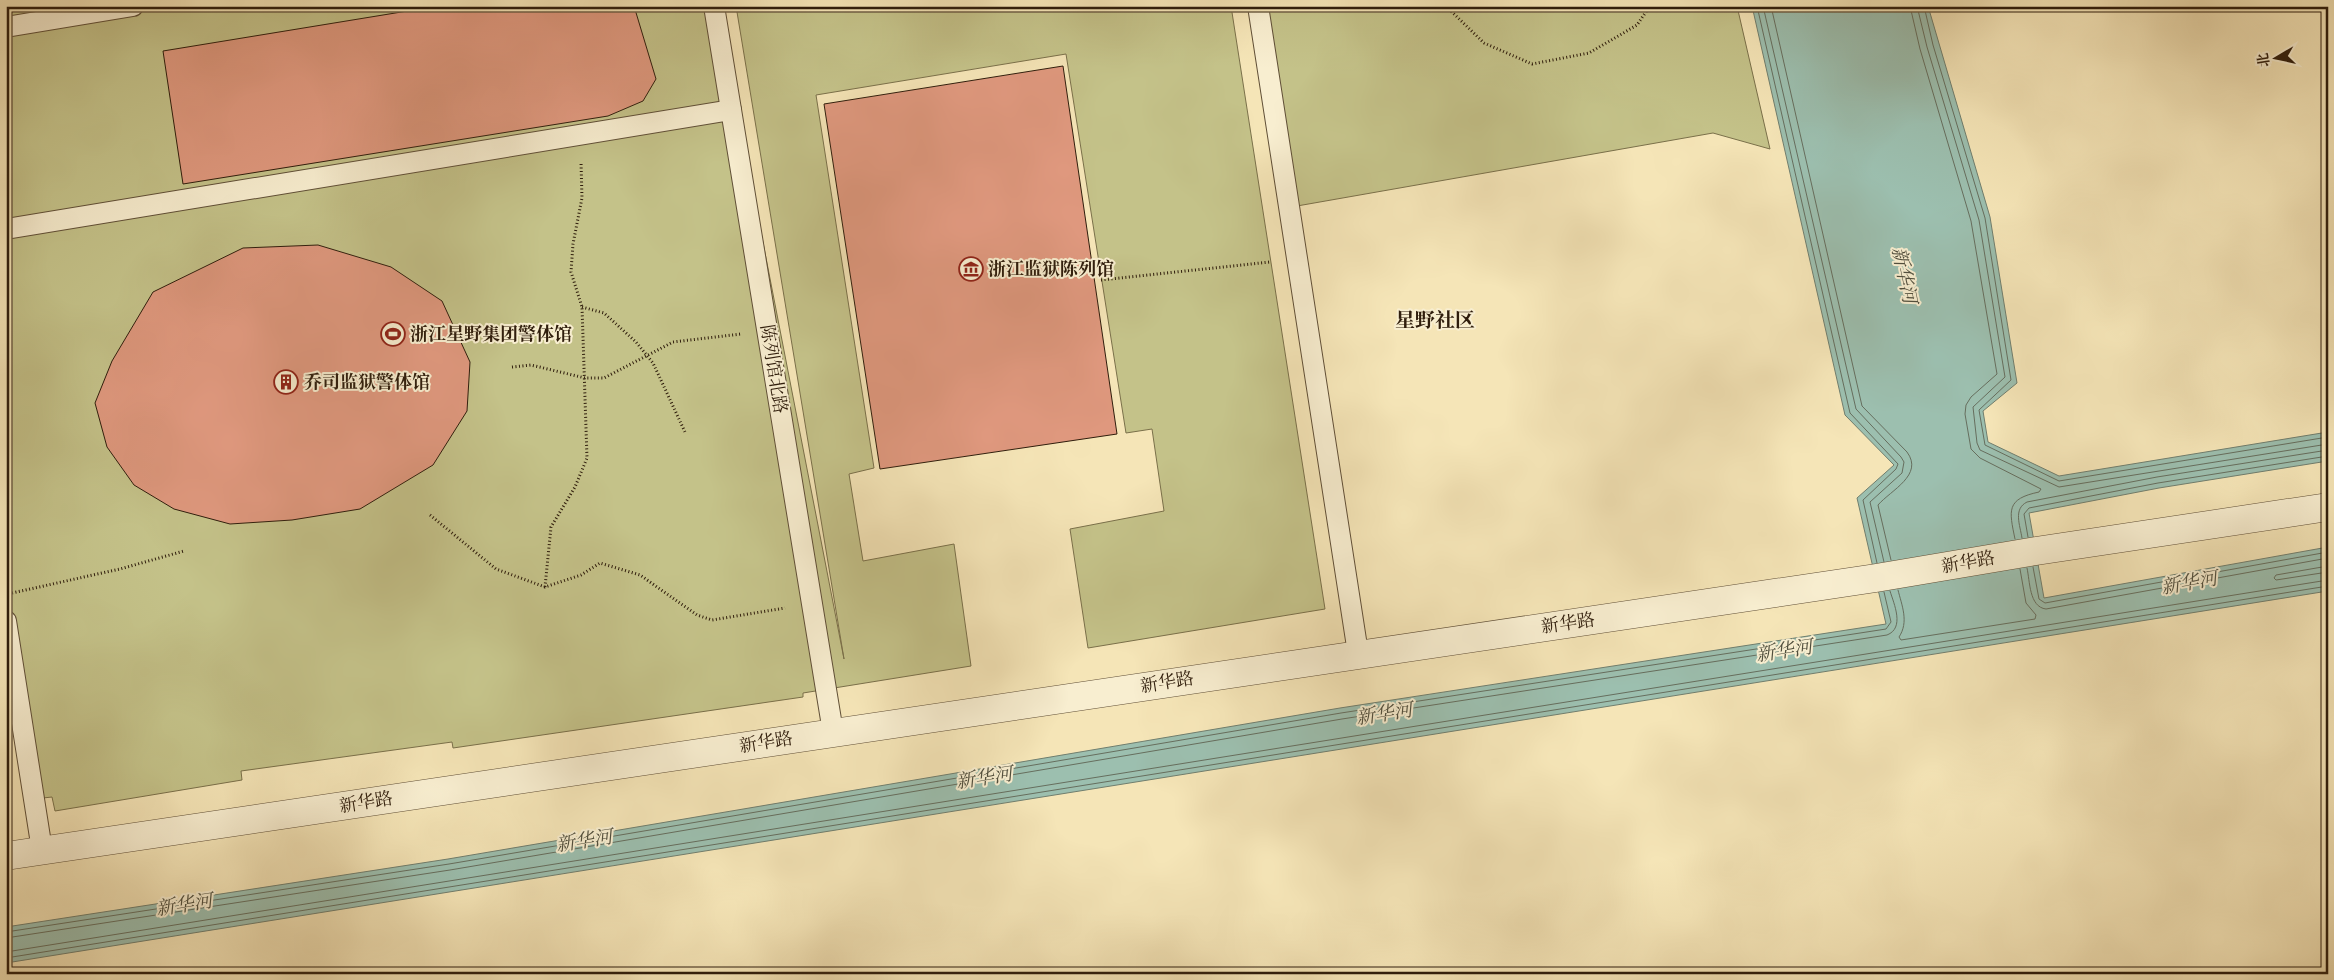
<svg xmlns="http://www.w3.org/2000/svg" width="2334" height="980" font-family="'Libre Bodoni','Noto Serif SC',serif">
<style>
.green{fill:#c4c289;stroke:#7a704a}
.water{fill:#9cbfaf;stroke:#707e6e}
.lines{fill:none;stroke-linecap:round;stroke-linejoin:round}
.shore{stroke:#666e5e;stroke-width:1}
.building{fill:#df987e;stroke:#2f1d0c}
.service-casing{stroke:#604f37;stroke-width:22}
.minor-casing{stroke:#604f37;stroke-width:29}
.path{stroke:#2f1d0c;stroke-width:3;stroke-dasharray:1 2.5;stroke-linecap:butt}
.service{stroke:#f8eed0;stroke-width:20}
.minor{stroke:#f8eed0;stroke-width:28}
.labels{text-anchor:middle;stroke-width:4;stroke-linejoin:round;paint-order:stroke}
.poi-label{font-size:18px;font-weight:bold;fill:#2f1d0c;stroke:#f8eed0;text-anchor:start}
.street-label{font-size:18px;fill:#2f1d0c;stroke:#f8eed0}
.water-label{font-size:19px;font-style:italic;fill:#504e3d;stroke:#f8eed0}
.quarter-label{font-size:20px;font-weight:bold;fill:#2f1d0c;stroke:#f8eed0}
</style>
<rect width="100%" height="100%" fill="#f5e5b7"/>
<filter id="stains"><feTurbulence type="fractalNoise" baseFrequency=".004" numOctaves="4"/><feColorMatrix values="0 0 0 0 .2 0 0 0 0 .09 0 0 0 0 .02 0 0 0 .5 -.17"/></filter>
<radialGradient id="worn" r=".72"><stop offset=".6" stop-color="#630" stop-opacity="0"/><stop offset="1" stop-color="#630" stop-opacity=".3"/></radialGradient>
<g class="green">
<polygon points="6,6 717,6 844,659 736,6 1231,6 1325,609 1088,648 1070,529 1164,511 1152,429 1126,433 1066,54 816,95 874,468 849,474 863,561 954,544 971,666 803,693 803,697 453,748 452,742 241,771 242,780 55,811 52,797 34,799 6,661"/>
<polygon points="1266,6 1737,6 1770,149 1713,133 1297,206"/>
</g>
<polygon class="water" points="1752,6 1928,6 1990,217 2017,383 1983,411 1988,442 2059,476 2328,432 2328,461 2159,488 2029,513 2044,598 2328,547 2328,591 6,963 6,927 448,859 1340,708 1886,624 1857,498 1894,465 1845,415"/>
<g class="lines">
<g class="shore">
<polyline points="1757,6 1850,413 1898,464 1896,469 1863,500 1877,563"/>
<polyline points="1763,6 1856,409 1901,457 1904,462 1902,473 1870,502 1884,562"/>
<path d="M1771,6L1862,406L1907,452C1924,475 1891,490 1878,505L1891,560"/>
<path d="M1910,6L1920,49L1971,221L1997,374L1971,397L1966,405L1965,414L1971,449L1980,458L2041,489L2039,492C2006,499 2009,510 2015,539"/>
<polyline points="1917,6 1927,47 1979,220 2005,377 1973,407 1977,443 1980,450 2059,487 2328,444"/>
<polyline points="1924,6 1933,45 1985,218 2011,380 1979,410 1985,445 2059,481 2328,437"/>
<polyline points="2028,537 2024,514 2029,508 2158,483 2328,456"/>
<path d="M2022,538C2020,525 2013,509 2027,502L2157,477L2328,450"/>
<polyline points="2328,566 2276,575 2274,578 2276,580 2328,572"/>
<polyline points="2033,567 2039,599 2045,603 2328,552"/>
<path d="M2027,568C2030,581 2029,607 2046,609L2328,558"/>
<path d="M1898,590C1902,606 1909,622 1899,637L1901,640L2035,619L2036,615L2026,603L2020,569"/>
<polyline points="6,932 449,864 1341,713 1886,629 1891,622 1884,592"/>
<path d="M6,938L450,870L1342,719L1887,635C1905,628 1894,604 1890,591"/>
<polyline points="6,952 2328,580"/>
<polyline points="6,958 2328,586"/>
</g>
</g>
<g class="building">
<polygon points="438,6 634,6 656,79 643,101 608,116 183,184 163,51"/>
<polygon points="1063,66 1117,434 880,469 824,104"/>
<polygon points="318,245 391,267 442,301 470,362 467,411 433,465 360,509 292,520 230,524 174,509 134,485 107,447 95,403 112,361 153,292 243,248"/>
</g>
<g class="lines">
<g class="service-casing">
<g id="service">
<polyline points="714,6 833,732"/>
<polyline points="1258,6 1358,653"/>
<polyline points="6,27 133,6"/>
<polyline points="6,229 731,110"/>
<polyline points="6,621 42,850"/>
</g>
</g>
<g class="minor-casing">
<polyline id="minor" points="6,856 1876,578 2036,551 2328,507"/>
</g>
<g class="path">
<polyline points="1442,6 1452,12 1484,43 1532,64 1589,53 1637,25 1650,6"/>
<polyline points="1101,280 1270,262"/>
<polyline points="582,307 604,313 636,342 653,363 685,432"/>
<polyline points="512,367 531,365 585,378 604,378 673,342 741,334"/>
<polyline points="430,515 496,569 545,587 581,575 600,563 640,575 697,615 712,620 785,608"/>
<polyline points="545,587 551,527 575,487 587,458 582,307 571,272 573,244 582,198 581,162"/>
<polyline points="12,593 120,569 184,551"/>
</g>
<use href="#service" class="service"/>
<use href="#minor" class="minor"/>
</g>
<defs>
<g id="museum-ring" transform="scale(1.25)"><circle r="9.5" fill="#f8eed0" stroke="#8f2418" stroke-width="1.5"/><path d="M0-6L6-3V-2H-6V-3ZM-5-1h2V3h-2ZM-1-1h2V3h-2ZM3-1h2V3H3ZM-6 4H6V6H-6Z" fill="#8f2418"/></g>
<g id="stadium-ring" transform="scale(1.25)"><circle r="9.5" fill="#f8eed0" stroke="#8f2418" stroke-width="1.5"/><path d="M0-5a6.5 5 0 1 0 0 10a6.5 5 0 1 0 0-10ZM-3.5-1.8h7v3.6h-7Z" fill="#8f2418"/></g>
<g id="building-ring" transform="scale(1.25)"><circle r="9.5" fill="#f8eed0" stroke="#8f2418" stroke-width="1.5"/><path d="M-4-6H4V6H1V3H-1V6H-4ZM-2.5-4.3h1.7v1.8h-1.7ZM.8-4.3h1.7v1.8H.8ZM-2.5-1h1.7V.8h-1.7ZM.8-1h1.7V.8H.8Z" fill="#8f2418"/></g>
</defs>
<g fill-rule="evenodd">
<use href="#museum-ring" x="971" y="269"/>
<use href="#stadium-ring" x="393" y="334"/>
<use href="#building-ring" x="286" y="382"/>
</g>
<g class="labels">
<g class="poi-label">
<text x="988" y="275">浙江监狱陈列馆</text>
<text x="410" y="340">浙江星野集团警体馆</text>
<text x="304" y="388">乔司监狱警体馆</text>
</g>
<g class="street-label">
<text transform="translate(774 369) rotate(81)" y="6">陈列馆北路</text>
<text transform="translate(1968 562) rotate(-10)" y="6">新华路</text>
<text transform="translate(1568 623) rotate(-8)" y="6">新华路</text>
<text transform="translate(1167 682) rotate(-9)" y="6">新华路</text>
<text transform="translate(766 742) rotate(-9)" y="6">新华路</text>
<text transform="translate(366 802) rotate(-9)" y="6">新华路</text>
</g>
<g class="water-label">
<text transform="translate(1905 275) rotate(78)" y="7">新华河</text>
<text transform="translate(2189 582) rotate(-10)" y="7">新华河</text>
<text transform="translate(1784 650) rotate(-9)" y="7">新华河</text>
<text transform="translate(1384 713) rotate(-9)" y="7">新华河</text>
<text transform="translate(984 777) rotate(-9)" y="7">新华河</text>
<text transform="translate(584 840) rotate(-9)" y="7">新华河</text>
<text transform="translate(184 904) rotate(-9)" y="7">新华河</text>
</g>
<g class="quarter-label">
<text x="1435" y="327">星野社区</text>
</g>
</g>
<rect width="2334" height="980" fill="none" stroke="#f5e5b7" stroke-width="25"/>
<rect x="8" y="8" width="2319" height="965" fill="none" stroke="#2f1d0c" stroke-width="2.5"/>
<rect x="12" y="12" width="2309" height="955" fill="none" stroke="#2f1d0c"/>
<g transform="translate(2276 58) rotate(261)" stroke="#f8eed0" stroke-width="4" paint-order="stroke">
<path d="M0-4L9 19L0 12L-9 19Z" fill="#2f1d0c"/>
<text y="-8" font-size="14" font-weight="bold" text-anchor="middle" fill="#2f1d0c">北</text>
</g>
<rect width="100%" height="100%" filter="url(#stains)"/>
<rect width="100%" height="100%" fill="url(#worn)"/>
</svg>
